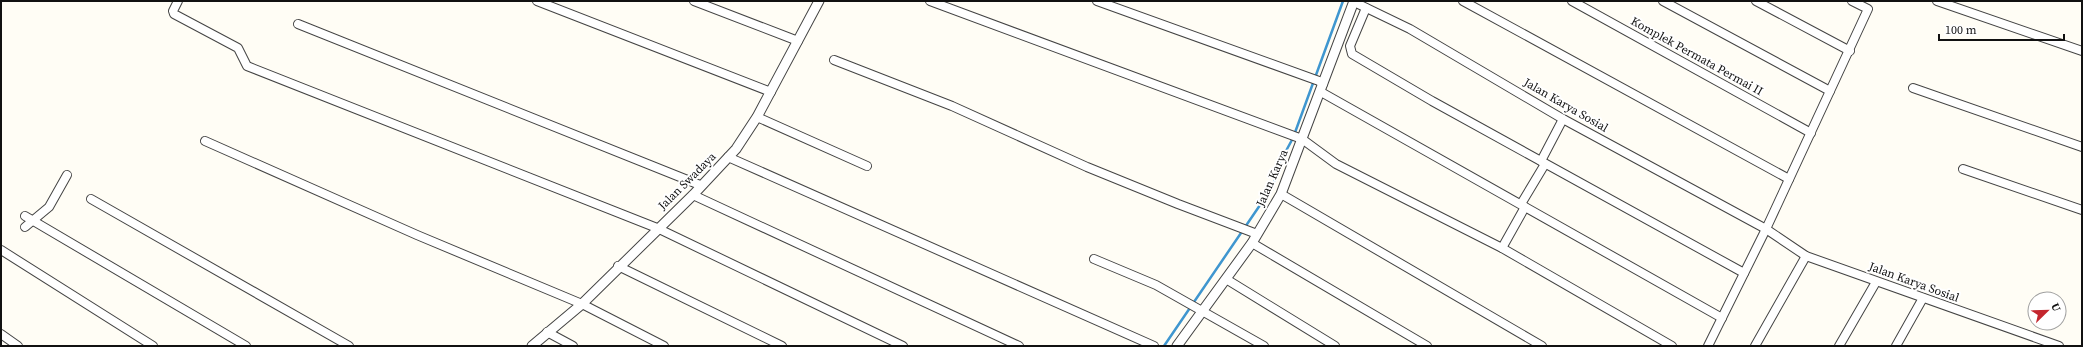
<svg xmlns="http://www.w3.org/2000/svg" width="2083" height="347" font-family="'Source Serif 4',serif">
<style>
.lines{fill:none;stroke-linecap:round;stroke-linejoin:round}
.stream{stroke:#3f96cf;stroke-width:2.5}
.minor-casing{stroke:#444;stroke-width:10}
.tertiary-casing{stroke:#444;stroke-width:11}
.minor{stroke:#fff;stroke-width:8}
.tertiary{stroke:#fff;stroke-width:9}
.labels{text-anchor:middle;stroke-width:4;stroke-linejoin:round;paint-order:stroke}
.street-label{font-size:12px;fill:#111;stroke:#fff}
</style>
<rect width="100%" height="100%" fill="#fffdf5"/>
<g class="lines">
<polyline class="stream" points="1164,346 1273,186 1280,162 1293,138 1343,1"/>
<g class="minor-casing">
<g id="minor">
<polyline points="178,1 173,11 174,14 238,48 247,66 657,228 903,346"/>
<polyline points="537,1 771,92"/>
<polyline points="694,1 798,41"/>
<polyline points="930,1 1302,139 1336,164 1502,248 1672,346"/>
<polyline points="1097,1 1319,81 1323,84"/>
<polyline points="1463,1 1789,179"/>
<polyline points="1572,1 1811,133"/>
<polyline points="1663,1 1830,91"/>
<polyline points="1756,1 1850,51"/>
<polyline points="1852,1 1868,9 1766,229 1806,256 2059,346"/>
<polyline points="1937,1 2082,51"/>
<polyline points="1354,2 1410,29 1563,119 1766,229 1708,346"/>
<polyline points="1366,8 1350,46 1352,54 1432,101 1744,273"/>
<polyline points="298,24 700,185"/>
<polyline points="834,60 952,106 1087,167 1178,204 1257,234"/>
<polyline points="1913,88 2082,147"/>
<polyline points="1321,92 1722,318"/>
<polyline points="757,117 867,166"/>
<polyline points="205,141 417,235 582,304 664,346"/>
<polyline points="728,157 1154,346"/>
<polyline points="1541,161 1563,119"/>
<polyline points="1963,169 2082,210"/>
<polyline points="1281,194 1542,346"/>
<polyline points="693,195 1019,346"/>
<polyline points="91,199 349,346"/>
<polyline points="1521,204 1545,164"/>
<polyline points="25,216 246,346"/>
<polyline points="25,227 49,207 67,175"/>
<polyline points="1252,243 1427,346"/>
<polyline points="1502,248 1525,207"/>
<polyline points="1,250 153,346"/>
<polyline points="1094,259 1156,285 1264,346"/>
<polyline points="618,266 782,346"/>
<polyline points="1226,279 1335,346"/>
<polyline points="547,332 573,346"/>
<polyline points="1,334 18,346"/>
<polyline points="1755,346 1806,256"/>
<polyline points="1839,346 1876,282"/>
<polyline points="1896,346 1923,298"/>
</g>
</g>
<g class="tertiary-casing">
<g id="tertiary">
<polyline points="532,346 582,304 693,195 736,149 757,117 819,1"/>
<polyline points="1177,346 1252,243 1281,194 1354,1"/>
</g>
</g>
<use href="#minor" class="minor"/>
<use href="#tertiary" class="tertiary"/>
</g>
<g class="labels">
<g class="street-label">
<text transform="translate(1697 56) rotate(29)" y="4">Komplek Permata Permai II</text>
<text transform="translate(1566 105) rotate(30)" y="4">Jalan Karya Sosial</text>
<text transform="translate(1272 178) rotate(-66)" y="4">Jalan Karya</text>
<text transform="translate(687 181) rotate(-45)" y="4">Jalan Swadaya</text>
<text transform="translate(1914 282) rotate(20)" y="4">Jalan Karya Sosial</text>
</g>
</g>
<rect width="2083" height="347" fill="none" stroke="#111111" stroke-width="4"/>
<g transform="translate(2047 311) rotate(67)"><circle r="19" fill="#ffffff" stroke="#a0a0a0"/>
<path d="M0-3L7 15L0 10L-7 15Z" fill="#c4262e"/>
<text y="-6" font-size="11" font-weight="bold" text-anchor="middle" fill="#111111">U</text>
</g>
<path d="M1939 34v6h125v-6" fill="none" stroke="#111111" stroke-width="2"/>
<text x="1945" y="34" font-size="12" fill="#111111" stroke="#ffffff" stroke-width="3" paint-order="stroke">100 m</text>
</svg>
